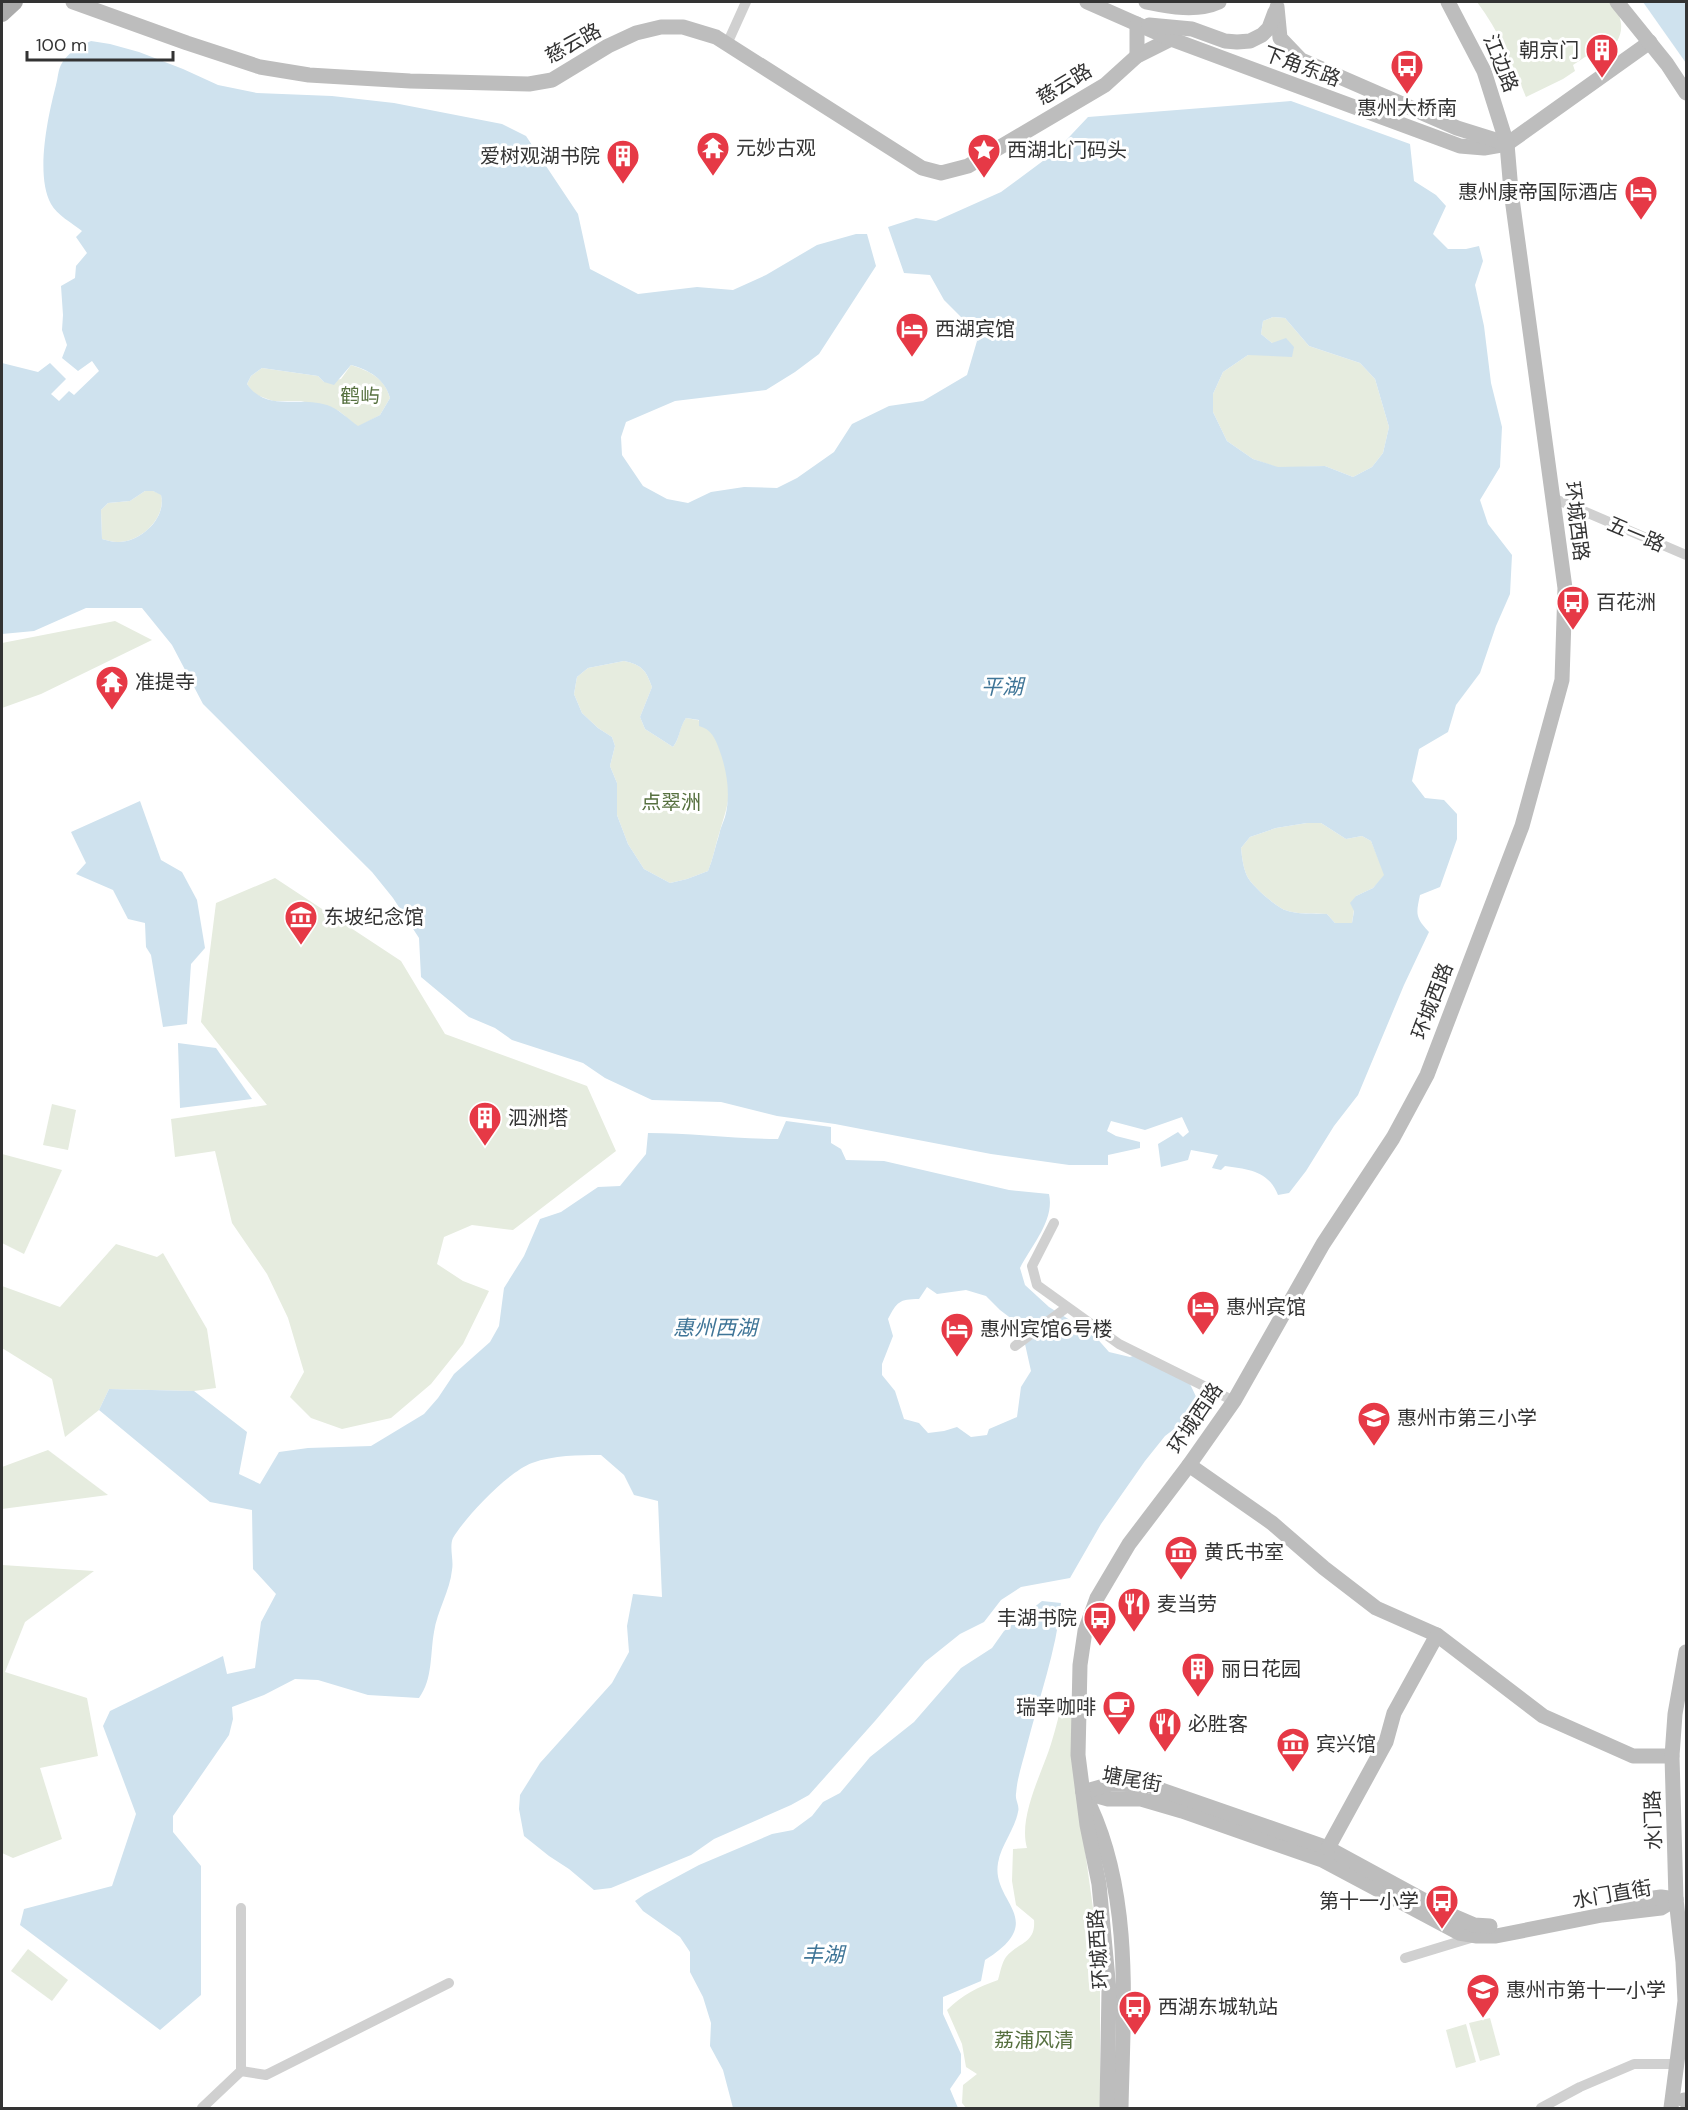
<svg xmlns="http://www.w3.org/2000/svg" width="1688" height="2110" font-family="'DM Sans','Noto Sans SC',sans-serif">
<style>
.green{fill:#e6ecdf}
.water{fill:#cfe2ee;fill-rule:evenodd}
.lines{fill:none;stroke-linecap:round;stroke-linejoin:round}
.street{stroke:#d0d0d0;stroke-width:10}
.secondary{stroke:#bdbdbd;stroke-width:15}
.primary{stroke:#ababab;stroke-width:16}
.labels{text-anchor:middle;stroke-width:6;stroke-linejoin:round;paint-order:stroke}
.street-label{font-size:20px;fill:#333;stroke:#fff}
.poi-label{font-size:20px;fill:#333;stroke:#fff;text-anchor:start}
.park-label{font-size:20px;fill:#56703f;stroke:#fff}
.water-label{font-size:21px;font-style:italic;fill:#3f7597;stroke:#fff}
</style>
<rect width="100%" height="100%" fill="#fff"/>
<g class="green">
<path d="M1477,2H1613C1627,28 1622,36 1606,58L1597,49L1573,65L1575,71L1563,79L1526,97C1512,63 1499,31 1477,2Z"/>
<polygon points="1273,317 1285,318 1309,346 1360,363 1375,379 1389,427 1383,453 1372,467 1353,477 1325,466 1279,468 1253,459 1227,441 1213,412 1213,394 1223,372 1248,355 1272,343 1261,334 1263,321"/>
<path d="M351,365C369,371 385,378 390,398L380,415L358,427L339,411L301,401H273L254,394L247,384L251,376L262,368L318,376L324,382L341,379Z"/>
<path d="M145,491H153L161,494C167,518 140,543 117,542C112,542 107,540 102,539L101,510L108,503L130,501Z"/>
<polygon points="115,621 152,640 41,694 2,708 2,643"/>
<path d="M624,661C642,665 646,670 652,687L640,717L645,729L673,747C680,738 679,727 686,718C690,719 696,719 700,721C718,730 728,770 729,789C729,805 723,819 719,834C715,847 713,859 708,871L687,879L670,883L644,869L628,844L617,815V783L610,766L615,746L612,737L598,728L582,713L574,694L577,677L588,668Z"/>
<path d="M1307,823H1321L1346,839L1362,836L1371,841L1385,875L1373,888L1356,896L1352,923H1335L1327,914C1314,913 1297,915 1285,910C1275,906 1251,885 1247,876C1243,867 1242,857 1241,848L1250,837L1276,828Z"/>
<polygon points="275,878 401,961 445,1034 587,1086 616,1151 513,1230 472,1225 444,1237 437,1264 463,1281 489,1291 463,1344 431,1384 391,1418 342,1429 311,1418 290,1397 304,1372 288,1318 267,1274 232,1223 215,1151 175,1157 171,1119 267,1105 201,1022 216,903"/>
<polygon points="52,1104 76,1110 68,1150 43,1145"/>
<polygon points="2,1154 62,1170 24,1254 2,1243"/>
<polygon points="116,1244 157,1257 163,1253 207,1329 216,1388 194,1391 109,1389 99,1410 65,1437 52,1379 2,1348 2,1286 60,1307"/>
<polygon points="48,1450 108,1495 2,1509 2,1467"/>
<polygon points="2,1565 94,1571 25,1622 5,1672 87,1698 98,1756 40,1768 62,1839 13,1858 2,1853"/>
<path d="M1064,1694L1073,1703L1079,1807L1100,1959V2108H966L962,2103L963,2085L977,2074L966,2067L962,2044L947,2010C962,1995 978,1987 998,1980C1000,1973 1002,1962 1006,1957C1018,1942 1036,1944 1034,1920L1016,1905L1012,1881L1013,1849L1027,1848C1018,1817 1042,1773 1051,1744C1056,1728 1060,1711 1064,1694Z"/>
<polygon points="28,1949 68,1980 52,2001 11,1971"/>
<polygon points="1490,2018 1500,2055 1480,2061 1469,2023"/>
<polygon points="1466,2024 1476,2062 1456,2068 1446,2030"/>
</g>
<g class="water">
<polygon points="1643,2 1686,2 1686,63"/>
<path d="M91,41L110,44L139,52L183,69L218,85L257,93L332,96L394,103L502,124L526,136L578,214L590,269L638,294L697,287L733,290L766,275L817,245L856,234H867L876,266L819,354L795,372L766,390L675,401L626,422L621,437L622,455L643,486L667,499L688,503L711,492L744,487L777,488L797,478L834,452L852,424L889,406L923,401L967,375L977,341L961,317L944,300L930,275L904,273L888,227L916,218L936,221L1001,192L1055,152L1088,117L1291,101L1410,144L1414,181L1436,195L1446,206L1433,234L1448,249H1466L1479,246L1483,261L1475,285L1484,326L1491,383L1502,427L1500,467L1480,500L1488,524L1512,555L1510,594L1496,626L1480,673L1456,705L1448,732L1419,749L1412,781L1425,798L1444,800L1457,814V839L1440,887L1420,895C1416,914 1415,917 1429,932L1404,985L1358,1095L1334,1126L1306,1171L1289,1193L1278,1195C1269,1171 1248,1169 1225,1166L1221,1170L1212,1168L1218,1155L1191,1150L1188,1160L1161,1167L1158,1144L1178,1132L1183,1137L1189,1132L1182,1117L1145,1130L1111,1121L1107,1131L1116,1136L1140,1142V1148L1108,1155V1165H1069L991,1154L835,1124L777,1116L721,1102L652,1100L605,1078L583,1063L512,1040L495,1028L469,1017L421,977L419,938L393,898L372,872L203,704L172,645L142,608H86L34,631L2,634V363L38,372L50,363L66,379L51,394L59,401L69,391L74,395L99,371L92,361L78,371L62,358L67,345L62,330L63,315L61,286L75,278L76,266L87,253L76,237L82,231C72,223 57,215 51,204C35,175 48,116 56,85C58,78 58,69 62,63C70,51 79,46 91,41ZM1273,317L1285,318L1309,346L1360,363L1375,379L1389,427L1383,453L1372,467L1353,477L1325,466L1278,467L1253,459L1227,441L1213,412V394L1223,372L1248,355L1292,357L1294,347L1286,338L1272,343L1261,334L1263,321ZM351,365C369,370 385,379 390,398L380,415L358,426C348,419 339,409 327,405C298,396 266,412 247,384L251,376L262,368L318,376L324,382L334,385ZM145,491H153L161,495C167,518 140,543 117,542C112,542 107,540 102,539L101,510L108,503L130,501ZM624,661C642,665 646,670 652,687L640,717L645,729L673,747C680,738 679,728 686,718L699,720V726C711,729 715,738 719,749C727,770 731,795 725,817C723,823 720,829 719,835C715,847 713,859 708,871L687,879L670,883L644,869L628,844L617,815V783L610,766L615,746L612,737L598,728L582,713L574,694L577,677L588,668ZM1307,823H1321L1346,839L1362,836L1371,841L1384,875L1373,888L1356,896L1350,903L1354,911L1352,923H1335L1327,914C1314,913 1297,915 1285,910C1275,906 1251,885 1247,876C1243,867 1242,857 1241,848L1250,837L1276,828Z"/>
<polygon points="140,801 161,860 182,872 197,900 205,948 191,964 187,1024 163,1027 151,955 146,947 145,923 128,919 113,890 76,874 86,863 71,832"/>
<polygon points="178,1043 216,1048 252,1099 180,1108"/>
<path d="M786,1121L831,1127V1143L841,1149L846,1160L884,1161L1009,1190L1049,1194C1055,1220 1031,1246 1020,1268L1025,1285L1049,1307L1094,1335L1109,1352L1130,1357L1139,1354L1190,1384L1200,1405L1190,1417L1165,1436L1145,1461L1101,1524L1070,1578L1021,1587L1001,1600L984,1622L960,1634L925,1662L875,1721L809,1795L791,1805L714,1839L691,1855L611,1888L594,1890L569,1869L549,1856L524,1836L519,1809L520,1795L540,1763L612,1683L629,1652L627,1626L633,1594L662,1597L658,1501L634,1495L624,1475L601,1455C578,1455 554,1455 532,1463C508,1472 466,1516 453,1538C449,1547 454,1560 452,1570C450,1591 437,1611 434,1632C430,1654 433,1679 419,1698L368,1695L318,1680L295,1679L264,1695L232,1707L233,1719L229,1735L173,1816V1832L201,1866V1995L160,2030L20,1925L24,1909L112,1886L136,1814L103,1726L110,1711L223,1656L227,1674L255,1668L261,1622L276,1594L253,1569L252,1510L210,1502L99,1410L109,1389L194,1391L247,1432L239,1474L260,1484L279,1452L308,1448L371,1446L424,1414L438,1398L454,1374L490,1342L499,1326L504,1288L524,1256L540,1219L561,1212L598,1187L620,1186L646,1154L648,1133C692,1133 735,1139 778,1139ZM927,1287L937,1294L966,1290L986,1296L1000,1310L1021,1326L1031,1371L1021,1387L1017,1417L989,1429L987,1435L971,1437L957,1427L944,1431L928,1433L919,1423L904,1419L895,1391L882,1375V1364L893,1336L888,1319C897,1302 899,1299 919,1299Z"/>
<path d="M1042,1601L1061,1603C1056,1652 1039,1698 1027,1745C1023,1761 1017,1778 1016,1794C1015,1800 1020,1806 1018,1812C1015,1829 1001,1845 998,1863C991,1903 1050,1919 985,1960L981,1981L943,1997V2014L961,2054V2073L950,2089L958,2108H733L723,2070L710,2046L711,2023L703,1997L690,1972V1952L680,1937L643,1911L635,1901L645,1894L699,1865L772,1834L793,1830L812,1816L823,1802L840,1793L870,1757L914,1722L961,1668L992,1648L1004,1631Z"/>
</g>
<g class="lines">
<g class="street">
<polyline points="727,44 746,2"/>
<polyline points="1553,498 1686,555"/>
<polyline points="1054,1223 1032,1266 1037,1285 1119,1344 1234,1401"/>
<polyline points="1015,1346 1066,1308"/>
<polyline points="1405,1958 1474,1937"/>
<polyline points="241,2071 266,2075 449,1983"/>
<polyline points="202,2108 241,2071 241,1908"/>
<polyline points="1541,2108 1580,2087 1634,2064 1678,2064"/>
</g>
<g class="secondary">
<polyline points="73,2 187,43 260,67 309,75 410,81 529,84 552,80 608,46 636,33 661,27 683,27 716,37 922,168 941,173 968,166 1105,85 1137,56 1171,39"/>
<polyline points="1087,2 1171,39 1460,146 1484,148 1507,144 1650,42"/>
<path d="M1146,2C1170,7 1197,12 1219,2"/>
<polyline points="1617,2 1667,64 1686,93"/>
<polyline points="1277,7 1280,38 1301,60 1457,128 1505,143"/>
<polyline points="1137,24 1137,56"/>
<polyline points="1149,25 1192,29 1225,41 1237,42 1250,41 1262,35 1269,28 1275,12"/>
<polyline points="1189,1465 1272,1523 1324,1568 1376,1608 1437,1635"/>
<polyline points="1083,1792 1108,1799 1141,1799 1182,1811 1322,1860 1459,1933 1477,1936 1496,1936 1602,1915 1661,1908 1676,1899"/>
<polyline points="1083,1792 1111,1784 1147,1785 1328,1848 1453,1916 1474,1925 1490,1926"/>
<path d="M1090,1806C1133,1899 1123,2009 1121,2108"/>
<polyline points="1328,1848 1386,1742 1394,1713 1437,1635 1543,1716 1633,1756 1672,1756"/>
<polyline points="1617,1903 1661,1897 1676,1899"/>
<polyline points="1684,2100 1686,2100"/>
<polyline points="1107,2108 1109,1990 1099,1884 1087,1825 1078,1755 1080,1665 1085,1631 1097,1598 1129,1544 1189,1465 1234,1401 1323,1244 1393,1138 1427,1075 1522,826 1562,680 1565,588 1511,191 1507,144 1484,71 1448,2"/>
<polyline points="1671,2108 1685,2001 1683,1962 1676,1899 1672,1756 1675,1714 1686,1652"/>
</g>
<polyline class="primary" points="2,14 15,2"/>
</g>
<defs>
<g id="building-pin" transform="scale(1.725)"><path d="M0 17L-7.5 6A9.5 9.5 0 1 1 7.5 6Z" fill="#e63946" stroke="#fff"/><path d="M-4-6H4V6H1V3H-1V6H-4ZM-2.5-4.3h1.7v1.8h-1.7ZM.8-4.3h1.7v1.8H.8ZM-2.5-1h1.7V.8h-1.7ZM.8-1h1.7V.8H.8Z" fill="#fff"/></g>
<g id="bus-pin" transform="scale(1.725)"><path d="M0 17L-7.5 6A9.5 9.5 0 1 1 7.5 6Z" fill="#e63946" stroke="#fff"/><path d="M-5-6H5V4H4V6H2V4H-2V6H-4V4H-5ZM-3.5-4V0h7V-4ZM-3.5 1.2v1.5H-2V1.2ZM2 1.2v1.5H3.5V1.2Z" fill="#fff"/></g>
<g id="temple-pin" transform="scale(1.725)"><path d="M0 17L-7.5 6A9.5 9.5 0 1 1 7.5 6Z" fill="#e63946" stroke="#fff"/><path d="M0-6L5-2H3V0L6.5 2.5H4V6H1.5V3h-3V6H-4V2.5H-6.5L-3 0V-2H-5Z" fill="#fff"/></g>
<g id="sight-pin" transform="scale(1.725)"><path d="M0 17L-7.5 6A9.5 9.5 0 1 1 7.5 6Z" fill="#e63946" stroke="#fff"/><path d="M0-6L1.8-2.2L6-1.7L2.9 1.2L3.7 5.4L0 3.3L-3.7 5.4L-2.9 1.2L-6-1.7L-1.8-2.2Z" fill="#fff"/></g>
<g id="hotel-pin" transform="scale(1.725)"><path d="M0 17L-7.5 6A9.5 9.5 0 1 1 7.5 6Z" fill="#e63946" stroke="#fff"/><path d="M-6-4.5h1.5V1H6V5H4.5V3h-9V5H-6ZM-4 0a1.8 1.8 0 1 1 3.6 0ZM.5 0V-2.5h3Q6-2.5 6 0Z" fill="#fff"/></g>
<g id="museum-pin" transform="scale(1.725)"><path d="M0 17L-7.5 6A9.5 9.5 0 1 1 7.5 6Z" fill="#e63946" stroke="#fff"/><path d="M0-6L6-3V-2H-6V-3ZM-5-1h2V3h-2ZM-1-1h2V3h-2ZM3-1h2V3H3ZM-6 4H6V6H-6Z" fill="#fff"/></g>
<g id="school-pin" transform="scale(1.725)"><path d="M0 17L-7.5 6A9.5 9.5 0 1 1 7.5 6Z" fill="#e63946" stroke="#fff"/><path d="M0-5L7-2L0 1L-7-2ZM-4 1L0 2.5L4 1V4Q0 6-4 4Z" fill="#fff"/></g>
<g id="restaurant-pin" transform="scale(1.725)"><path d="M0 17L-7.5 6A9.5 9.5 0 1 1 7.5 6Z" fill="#e63946" stroke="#fff"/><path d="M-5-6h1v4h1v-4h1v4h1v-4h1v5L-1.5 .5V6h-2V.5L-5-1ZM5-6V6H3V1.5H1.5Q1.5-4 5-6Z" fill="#fff"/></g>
<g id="cafe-pin" transform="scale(1.725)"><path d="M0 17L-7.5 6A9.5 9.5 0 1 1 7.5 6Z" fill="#e63946" stroke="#fff"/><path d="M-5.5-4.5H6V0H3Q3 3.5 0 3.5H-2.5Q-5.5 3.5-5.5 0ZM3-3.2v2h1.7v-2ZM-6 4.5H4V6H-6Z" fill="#fff"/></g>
</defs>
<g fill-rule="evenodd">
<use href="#building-pin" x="1602" y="50"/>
<use href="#bus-pin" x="1407" y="66"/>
<use href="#temple-pin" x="713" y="148"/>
<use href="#sight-pin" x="984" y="150"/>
<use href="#building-pin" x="623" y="156"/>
<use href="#hotel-pin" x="1641" y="192"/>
<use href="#hotel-pin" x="912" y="329"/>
<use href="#bus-pin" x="1573" y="602"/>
<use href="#temple-pin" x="112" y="682"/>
<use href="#museum-pin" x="301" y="917"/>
<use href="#building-pin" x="485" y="1118"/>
<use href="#hotel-pin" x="1203" y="1307"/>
<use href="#hotel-pin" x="957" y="1329"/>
<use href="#school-pin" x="1374" y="1418"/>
<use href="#museum-pin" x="1181" y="1552"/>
<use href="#restaurant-pin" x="1134" y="1604"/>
<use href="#bus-pin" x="1100" y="1618"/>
<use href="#building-pin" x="1198" y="1669"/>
<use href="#cafe-pin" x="1119" y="1707"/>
<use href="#restaurant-pin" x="1165" y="1724"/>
<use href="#museum-pin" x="1293" y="1744"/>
<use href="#bus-pin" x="1442" y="1901"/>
<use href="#school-pin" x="1483" y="1990"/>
<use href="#bus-pin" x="1135" y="2007"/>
</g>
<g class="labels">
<g class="street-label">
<text transform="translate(573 43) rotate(-29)" y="7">慈云路</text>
<text transform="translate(1501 63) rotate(68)" y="7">江边路</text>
<text transform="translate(1302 66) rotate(20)" y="7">下角东路</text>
<text transform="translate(1064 84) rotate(-31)" y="7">慈云路</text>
<text transform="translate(1577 521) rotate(83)" y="7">环城西路</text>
<text transform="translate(1636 534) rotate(23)" y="7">五一路</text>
<text transform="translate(1432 1001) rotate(-69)" y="7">环城西路</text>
<text transform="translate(1195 1418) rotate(-56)" y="7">环城西路</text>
<text transform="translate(1132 1779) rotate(10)" y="7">塘尾街</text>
<text transform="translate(1653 1820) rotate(-92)" y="7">水门路</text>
<text transform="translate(1612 1894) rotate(-10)" y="7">水门直街</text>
<text transform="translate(1098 1949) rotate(-94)" y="7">环城西路</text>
</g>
<g class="poi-label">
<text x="1579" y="57" text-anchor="end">朝京门</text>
<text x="1407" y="115" text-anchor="middle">惠州大桥南</text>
<text x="736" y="155">元妙古观</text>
<text x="1007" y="157">西湖北门码头</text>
<text x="600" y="163" text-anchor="end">爱树观湖书院</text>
<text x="1618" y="199" text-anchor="end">惠州康帝国际酒店</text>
<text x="935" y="336">西湖宾馆</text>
<text x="1596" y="609">百花洲</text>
<text x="135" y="689">准提寺</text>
<text x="324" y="924">东坡纪念馆</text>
<text x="508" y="1125">泗洲塔</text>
<text x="1226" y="1314">惠州宾馆</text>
<text x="980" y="1336">惠州宾馆6号楼</text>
<text x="1397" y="1425">惠州市第三小学</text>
<text x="1204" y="1559">黄氏书室</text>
<text x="1157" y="1611">麦当劳</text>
<text x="1077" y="1625" text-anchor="end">丰湖书院</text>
<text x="1221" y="1676">丽日花园</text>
<text x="1096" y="1714" text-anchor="end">瑞幸咖啡</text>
<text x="1188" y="1731">必胜客</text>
<text x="1316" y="1751">宾兴馆</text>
<text x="1419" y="1908" text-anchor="end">第十一小学</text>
<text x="1506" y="1997">惠州市第十一小学</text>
<text x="1158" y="2014">西湖东城轨站</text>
</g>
<g class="park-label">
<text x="360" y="403">鹤屿</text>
<text x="671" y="809">点翠洲</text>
<text x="1034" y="2047">荔浦风清</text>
</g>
<g class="water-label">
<text x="1002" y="694">平湖</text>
<text x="715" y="1335">惠州西湖</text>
<text x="823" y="1962">丰湖</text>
</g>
</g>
<rect width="1688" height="2110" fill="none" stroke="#333333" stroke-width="6"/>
<path d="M27 51v9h146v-9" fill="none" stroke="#333333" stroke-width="3"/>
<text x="36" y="51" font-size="18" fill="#333333" stroke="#ffffff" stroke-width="4.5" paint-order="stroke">100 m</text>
</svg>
